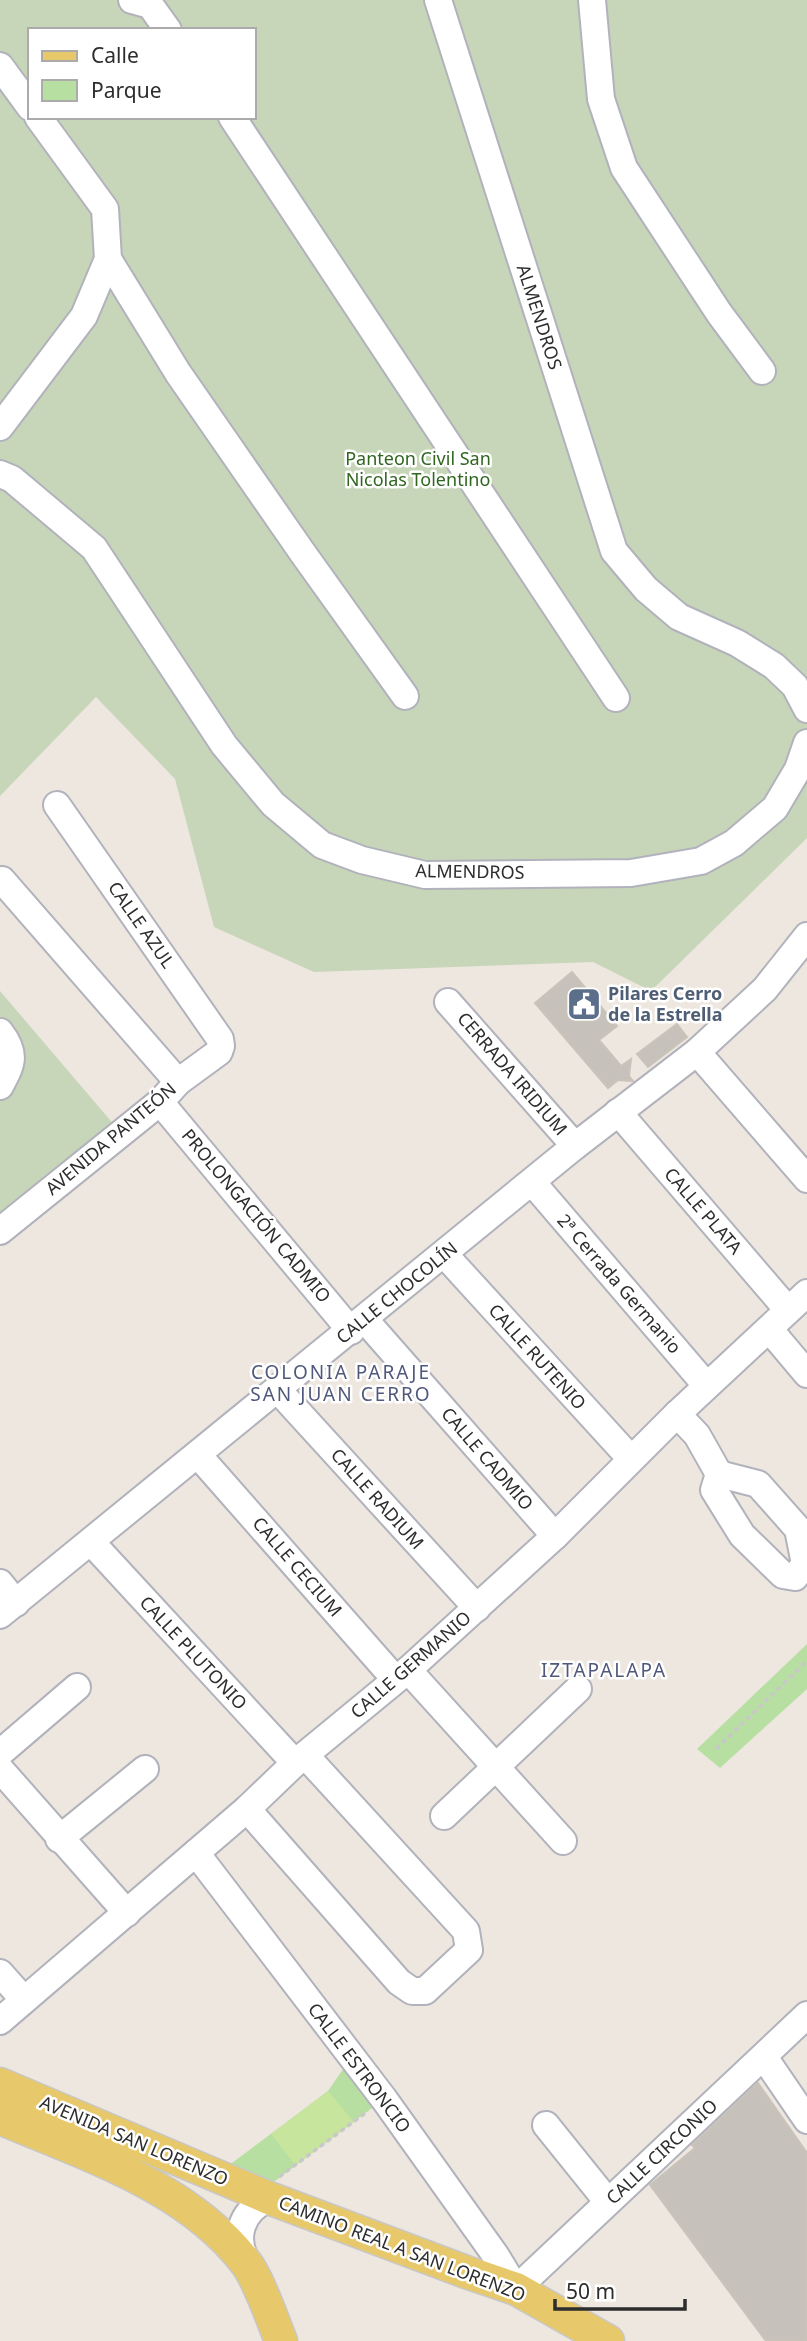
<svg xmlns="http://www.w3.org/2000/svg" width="807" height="2341" font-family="'Noto Sans',sans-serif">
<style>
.green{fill:#b7dfa1}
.cemetery{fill:#c7d6b9;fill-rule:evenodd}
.pitch{fill:#c8e59e}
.building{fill:#c6c2bb;stroke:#c9c3ba;stroke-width:2}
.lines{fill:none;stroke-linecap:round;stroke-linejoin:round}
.minor-casing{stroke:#b1b2bc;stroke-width:30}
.major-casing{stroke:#c8c8c8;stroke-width:35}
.path{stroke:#c8c8c8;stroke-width:3.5;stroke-dasharray:5 3.5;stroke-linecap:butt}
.minor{stroke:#fff;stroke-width:26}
.major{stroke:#e7c96b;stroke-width:32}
.labels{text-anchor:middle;stroke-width:5;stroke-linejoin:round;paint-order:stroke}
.street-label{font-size:18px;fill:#2d2d2d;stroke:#fff}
.park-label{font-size:18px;fill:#306620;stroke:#fff}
.service-label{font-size:18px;font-weight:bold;fill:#4e5e75;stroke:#fff;text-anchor:start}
.neighbourhood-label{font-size:19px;letter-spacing:2px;fill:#50587b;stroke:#fff}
</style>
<rect width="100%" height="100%" fill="#ede7e0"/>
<g class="green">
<polygon points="807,1644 807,1689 720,1768 697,1749"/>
<polygon points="352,2056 384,2099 271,2184 228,2166 328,2091"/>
</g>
<g class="cemetery">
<path d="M0,0H807V838L651,991L593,962L314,972L214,927L175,779L96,697L0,796ZM30,30H254V117H30Z"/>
<polygon points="0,991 116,1127 0,1219"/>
</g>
<polygon class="pitch" points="328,2091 354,2122 295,2165 271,2134"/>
<g class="building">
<polygon points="572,972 617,1026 599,1040 621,1066 631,1059 629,1076 633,1081 618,1080 608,1088 535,1003"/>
<polygon points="677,1024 687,1037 648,1067 637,1054"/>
<polygon points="758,2083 807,2153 807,2341 766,2341 650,2185 695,2148 692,2145"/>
</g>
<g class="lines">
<g class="minor-casing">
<g id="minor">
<polyline points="132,0 150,5 168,30"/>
<polyline points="438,0 614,551 646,589 679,617 737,643 774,666 795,686 807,709"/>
<polyline points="592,0 601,99 624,168 719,313 762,371"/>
<polyline points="0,66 30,107"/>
<polyline points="232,117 616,698"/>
<polyline points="108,259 178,373 302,552 405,696"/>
<polyline points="0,427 84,316 108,259 105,209 38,117"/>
<polyline points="0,474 12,479 94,548 224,745 273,804 322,845 362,860 425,875 631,873 701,861 734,843 775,808 798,769 807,743"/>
<polyline points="2,880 178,1082"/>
<polyline points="448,1002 575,1146"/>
<path d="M0,1032C17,1054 12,1064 0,1086"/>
<polyline points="697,1052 807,1179"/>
<polyline points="160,1102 351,1331"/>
<polyline points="618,1112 788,1310"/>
<polyline points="532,1182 706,1385"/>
<polyline points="0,1231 160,1102 178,1082 219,1052 221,1046 220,1039 57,805"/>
<polyline points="444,1254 631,1459"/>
<polyline points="365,1320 555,1536"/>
<polyline points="769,1329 807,1374"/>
<polyline points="277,1389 477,1608"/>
<polyline points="677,1414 697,1435 719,1474 758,1484 798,1529 805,1564 795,1577 783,1575 742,1535 714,1490 719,1474"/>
<polyline points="198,1455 395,1679"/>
<polyline points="92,1543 295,1763"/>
<polyline points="0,1583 16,1603"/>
<polyline points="0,1615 575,1146 697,1052 765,989 807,936"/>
<polyline points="408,1670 563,1841"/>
<polyline points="0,1753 77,1687"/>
<polyline points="0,1769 127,1913"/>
<polyline points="247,1809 399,1982 412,1991 425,1991 469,1950 466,1931 305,1755"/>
<polyline points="444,1816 578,1689"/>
<polyline points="59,1839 145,1769"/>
<polyline points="196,1853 384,2099 496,2256 516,2289 807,2015"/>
<polyline points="0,1973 24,2000"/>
<polyline points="0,2021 247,1809 295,1763 408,1670 555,1536 677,1414 807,1293"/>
<polyline points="764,2057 807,2120"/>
<polyline points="546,2125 608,2202"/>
<path d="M248,2264C232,2238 241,2211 269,2198"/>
</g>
</g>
<g class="major-casing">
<g id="major">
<polyline points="0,2084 269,2198 466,2272 516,2289 608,2341"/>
<path d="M0,2118C86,2155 187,2186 246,2263C258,2278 273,2321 281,2341"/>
</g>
</g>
<g class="path">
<polyline points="716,1749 807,1661"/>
<polyline points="279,2177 368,2111"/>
</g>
<use href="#minor" class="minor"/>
<use href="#major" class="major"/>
</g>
<defs>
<g id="civic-square" transform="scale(1.75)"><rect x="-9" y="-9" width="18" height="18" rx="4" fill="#5c6f8a" stroke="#fff"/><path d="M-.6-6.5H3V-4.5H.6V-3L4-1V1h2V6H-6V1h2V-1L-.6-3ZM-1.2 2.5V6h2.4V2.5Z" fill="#fff"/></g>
</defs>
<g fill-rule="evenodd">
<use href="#civic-square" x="584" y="1004"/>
</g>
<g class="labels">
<g class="street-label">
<text transform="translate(539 317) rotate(72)" y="6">ALMENDROS</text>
<text transform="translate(470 872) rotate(1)" y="6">ALMENDROS</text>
<text transform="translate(141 925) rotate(55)" y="6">CALLE AZUL</text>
<text transform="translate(512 1074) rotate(49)" y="6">CERRADA IRIDIUM</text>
<text transform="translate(111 1139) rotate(-40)" y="6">AVENIDA PANTEÓN</text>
<text transform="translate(703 1211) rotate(49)" y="6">CALLE PLATA</text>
<text transform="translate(256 1216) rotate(50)" y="6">PROLONGACIÓN CADMIO</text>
<text transform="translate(619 1284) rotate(49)" y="6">2ª Cerrada Germanio</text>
<text transform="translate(397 1293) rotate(-39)" y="6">CALLE CHOCOLÍN</text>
<text transform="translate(537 1357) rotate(48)" y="6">CALLE RUTENIO</text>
<text transform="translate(487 1459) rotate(49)" y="6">CALLE CADMIO</text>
<text transform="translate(377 1499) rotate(48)" y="6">CALLE RADIUM</text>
<text transform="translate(297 1567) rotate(49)" y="6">CALLE CECIUM</text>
<text transform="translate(193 1653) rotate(47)" y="6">CALLE PLUTONIO</text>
<text transform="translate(411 1665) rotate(-41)" y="6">CALLE GERMANIO</text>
<text transform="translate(359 2068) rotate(53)" y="6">CALLE ESTRONCIO</text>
<text transform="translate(134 2141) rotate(23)" y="6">AVENIDA SAN LORENZO</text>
<text transform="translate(662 2152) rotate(-43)" y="6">CALLE CIRCONIO</text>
<text transform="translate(402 2249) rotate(21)" y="6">CAMINO REAL A SAN LORENZO</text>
</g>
<g class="park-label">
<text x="418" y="465">Panteon Civil San<tspan x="418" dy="21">Nicolas Tolentino</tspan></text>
</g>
<g class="service-label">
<text x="608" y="1000">Pilares Cerro<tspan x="608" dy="21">de la Estrella</tspan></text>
</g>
<g class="neighbourhood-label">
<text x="341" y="1379">COLONIA PARAJE<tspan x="341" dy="22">SAN JUAN CERRO</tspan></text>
<text x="604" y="1677">IZTAPALAPA</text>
</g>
</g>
<rect x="28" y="28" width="228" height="91" fill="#ffffff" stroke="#ababab" stroke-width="2"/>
<rect x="42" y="51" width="35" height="10" fill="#e7c96b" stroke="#ababab" stroke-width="2"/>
<text x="91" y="63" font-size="21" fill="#2d2d2d">Calle</text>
<rect x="42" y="80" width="35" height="21" fill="#b7dfa1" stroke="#ababab" stroke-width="2"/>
<text x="91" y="98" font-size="21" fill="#2d2d2d">Parque</text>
<path d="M555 2299v10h130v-10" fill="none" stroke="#2d2d2d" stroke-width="3.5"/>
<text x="566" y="2299" font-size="21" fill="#2d2d2d" stroke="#ffffff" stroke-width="5" paint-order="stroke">50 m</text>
</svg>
